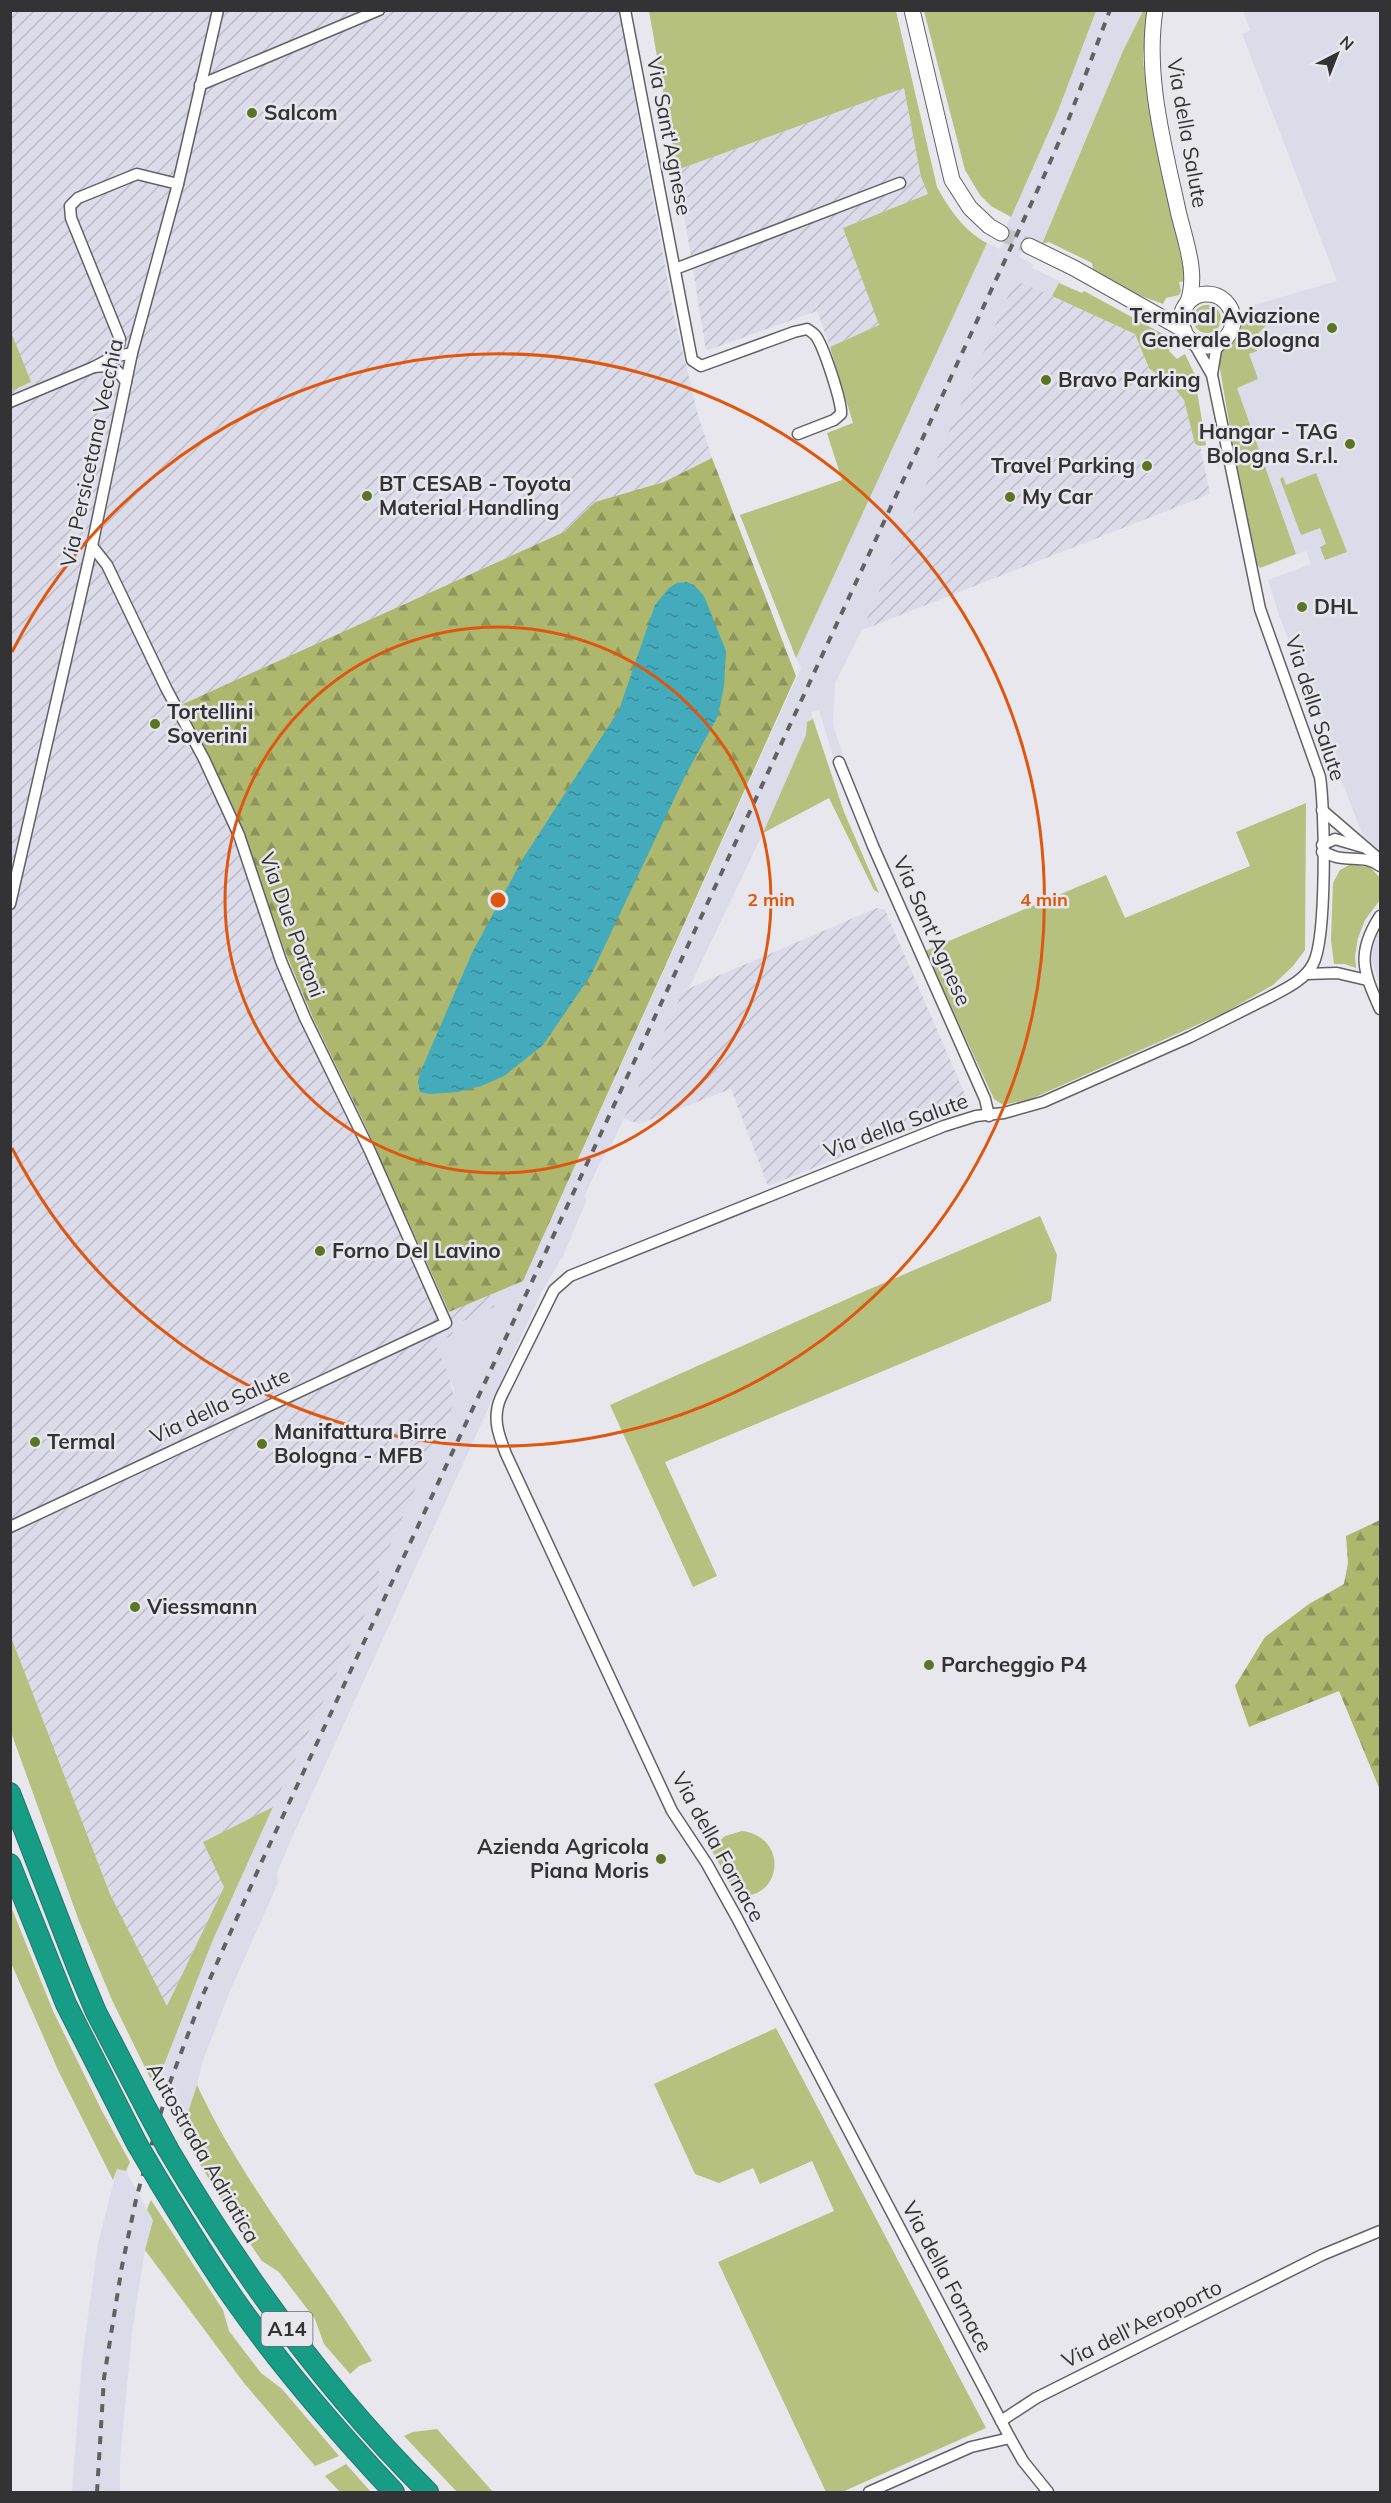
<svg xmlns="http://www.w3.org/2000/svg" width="1391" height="2503" font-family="Mulish,sans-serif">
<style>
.industrial{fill:url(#industrial-furrows)}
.built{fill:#dcdbe9}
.green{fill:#b6c07f}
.forest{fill:url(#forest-firs)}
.water{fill:url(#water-ripples)}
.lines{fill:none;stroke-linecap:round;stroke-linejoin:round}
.secondary-tunnel{stroke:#c3c3c8;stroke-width:15;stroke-dasharray:15 8;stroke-linecap:butt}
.street-casing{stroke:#626167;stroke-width:13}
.secondary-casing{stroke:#626167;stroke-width:17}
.highway-casing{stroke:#21786a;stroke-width:22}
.street{stroke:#fff;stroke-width:10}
.secondary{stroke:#fff;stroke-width:15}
.highway{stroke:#179d86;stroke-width:20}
.rail{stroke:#616164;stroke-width:4;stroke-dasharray:8 8;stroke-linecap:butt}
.highway-bridge-casing{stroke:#21786a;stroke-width:22;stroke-linecap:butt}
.highway-bridge{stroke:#179d86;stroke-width:20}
.ring{fill:none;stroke:#df570e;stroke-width:3}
.poi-dot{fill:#5b7527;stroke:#e7e7ed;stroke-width:2}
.labels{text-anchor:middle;stroke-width:5;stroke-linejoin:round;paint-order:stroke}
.shield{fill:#e7e7ed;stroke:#69696c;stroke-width:1.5}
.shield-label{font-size:20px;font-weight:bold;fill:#333335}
.poi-label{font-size:21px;font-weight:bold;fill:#333335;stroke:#e7e7ed;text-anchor:start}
.street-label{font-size:21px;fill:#333335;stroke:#e7e7ed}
.centre{fill:#df570e;stroke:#e7e7ed;stroke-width:3}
.ring-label{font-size:18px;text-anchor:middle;font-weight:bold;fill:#df570e;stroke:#e7e7ed;stroke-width:5;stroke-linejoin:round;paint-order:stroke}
</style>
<defs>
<pattern id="industrial-furrows" width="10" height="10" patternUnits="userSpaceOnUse" patternTransform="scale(1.5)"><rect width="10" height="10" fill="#dcdbe9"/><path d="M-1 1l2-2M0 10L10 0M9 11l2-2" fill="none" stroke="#bdbcc8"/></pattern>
<pattern id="forest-firs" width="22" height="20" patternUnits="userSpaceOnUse" patternTransform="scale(1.5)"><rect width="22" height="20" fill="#adb76e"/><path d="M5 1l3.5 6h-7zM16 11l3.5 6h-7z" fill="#8d955b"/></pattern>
<pattern id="water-ripples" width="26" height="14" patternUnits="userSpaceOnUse" patternTransform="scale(1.5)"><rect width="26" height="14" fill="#43abbb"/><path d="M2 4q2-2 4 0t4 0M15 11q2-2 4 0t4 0" fill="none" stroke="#398c99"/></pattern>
</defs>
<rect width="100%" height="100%" fill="#e7e7ed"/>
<g class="industrial">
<polygon points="17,10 619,11 675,321 698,415 712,458 664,482 595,502 564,532 183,704 244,834 283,946 313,1018 366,1127 449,1312 490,1294 495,1307 450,1327 453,1335 449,1376 454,1397 452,1408 379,1570 381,1581 273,1807 203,1842 224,1886 167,2007 110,1894 11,1637 10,14"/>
<polygon points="904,88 921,177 928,194 843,228 879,325 830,347 817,311 706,351 677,170"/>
<polygon points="1015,279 1135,334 1149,368 1176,390 1184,400 1195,444 1200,446 1210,494 862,630"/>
<polygon points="877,908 885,910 970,1106 768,1186 731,1089 639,1124 623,1118 683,991"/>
</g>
<g class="built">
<polygon points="1096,11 1143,11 1123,51 1042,244 1029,238 1019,257 1033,264 1032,268 1060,281 1052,296 1015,280 862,630 835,683 833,725 843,755 834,759 819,710 811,712 813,719 807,722 806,735 763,833 689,988 683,991 611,1146 602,1158 584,1197 587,1199 563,1256 542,1291 290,1842 277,1873 278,1883 230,1991 203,2060 197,2085 181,2133 155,2088 212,1942 273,1807 381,1581 379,1570 452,1408 454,1388 435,1343 453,1335 450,1327 495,1307 490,1294 523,1281 801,668 796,658 982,253 987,243 1000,249 1009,229 1006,227 1058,111"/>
<polygon points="1243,11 1380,11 1380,851 1362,834 1279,615 1268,580 1311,564 1306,551 1266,566 1227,355 1255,320 1251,306 1337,281 1242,34 1250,30"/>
<polygon points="1380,928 1380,987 1372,960 1373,947"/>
<polygon points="117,2169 126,2171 153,2220 145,2250 132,2331 120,2461 120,2492 72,2492 82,2360 98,2244"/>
</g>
<g class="green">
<path d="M649,11H896L937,187C949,209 964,231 987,243L796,658L740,515L842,480L827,433L853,423L830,347L879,325L843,228L928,194L921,177L904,88L677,170Z"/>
<polygon points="924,11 1096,11 1058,111 1011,217 991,206 980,195 965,170"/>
<polygon points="1143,11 1147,11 1143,59 1148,105 1186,281 1179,282 1181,291 1179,295 1166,298 1163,304 1133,293 1093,269 1092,263 1049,242 1042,244 1123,51"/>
<polygon points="1059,283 1082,293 1084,291 1174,340 1169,351 1177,359 1185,354 1194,373 1206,445 1200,446 1195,444 1184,400 1176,390 1149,368 1135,334 1052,296"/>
<circle cx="1207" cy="319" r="14"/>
<path d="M1275,311L1278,319C1264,325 1251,335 1257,351L1249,354L1258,379L1237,388L1296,554L1260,568L1257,564L1233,446L1218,357L1239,322Z"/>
<polygon points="11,332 31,382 11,391 10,391"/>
<polygon points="1316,473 1347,552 1325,560 1320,547 1326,544 1320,528 1301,535 1280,479 1283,477 1286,485"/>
<polygon points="813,719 844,812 879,893 874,890 829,798 763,833 806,735 807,722"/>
<polygon points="1306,803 1305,950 1293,966 1273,985 1226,1012 1031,1099 1003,1105 994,1099 925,951 1106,875 1125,918 1250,866 1236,832"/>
<polygon points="1351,864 1370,867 1380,878 1380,900 1365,920 1358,938 1355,956 1356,968 1345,964 1334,964 1331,940 1333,883 1340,870"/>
<polygon points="1040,1216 1057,1255 1051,1301 665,1462 717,1576 693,1587 610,1405 856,1295"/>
<polygon points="11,1637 110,1894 167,2006 224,1887 203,1842 273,1807 212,1942 155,2088 112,2000 79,1921 11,1732"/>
<path d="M742,1831C789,1837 783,1900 737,1896L711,1849L725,1836Z"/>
<polygon points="10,1904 53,2011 102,2111 130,2162 126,2171 117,2169 113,2180 58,2070 11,1963"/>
<polygon points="776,2028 986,2428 842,2492 826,2492 718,2262 834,2211 812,2161 760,2184 753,2168 719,2183 695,2174 654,2084"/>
<path d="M197,2085C243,2184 314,2268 372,2361L359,2366L350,2374L324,2344L315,2319L279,2272L262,2261L235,2222L181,2133Z"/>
<polygon points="151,2200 223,2310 229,2331 261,2373 282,2389 339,2456 315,2466 244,2383 145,2250 153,2220 147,2209"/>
<polygon points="437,2429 493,2492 457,2492 404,2436 413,2432"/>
<polygon points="346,2464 371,2492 340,2492 325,2476"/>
</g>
<g class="forest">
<polygon points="712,458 796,676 523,1281 449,1312 366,1127 313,1018 283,946 244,834 183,704 564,532 595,502 664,482"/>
<polygon points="1380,1520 1380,1790 1339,1691 1249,1727 1235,1686 1265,1637 1309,1604 1344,1584 1348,1563 1346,1536"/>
</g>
<polygon class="water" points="686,582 694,585 704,596 726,651 724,686 718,716 685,776 591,975 543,1045 504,1076 481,1086 457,1092 430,1094 420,1092 418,1082 420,1073 472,953 522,860 619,710 655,605 669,588 677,583"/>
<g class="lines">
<polyline class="secondary-tunnel" points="1001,233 1029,246"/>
<g class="street-casing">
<g id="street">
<path d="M625,10L692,360L701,366L794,332L807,329C810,331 812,332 815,335C823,344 842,402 841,414L834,420L798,434"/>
<polyline points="200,85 379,10"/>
<polyline points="675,269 900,183"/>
<polyline points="113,357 119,345 120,339 71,218 70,206 78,198 137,174 178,184"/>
<polyline points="1212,374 1216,350 1223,340"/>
<path d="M126,382C115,366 113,365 94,367L113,357L132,353"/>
<polyline points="10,402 94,367"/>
<polyline points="839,762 873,846 985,1099 989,1116"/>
<polyline points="1322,810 1380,860"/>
<polyline points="1322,845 1335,839 1366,848"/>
<path d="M1322,852C1327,853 1332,856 1336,857C1352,861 1366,855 1380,866"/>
<polyline points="10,904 92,546 132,353 178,184 218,10"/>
<path d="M1380,916C1356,953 1363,971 1380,1009"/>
<polyline points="1306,974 1337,973 1367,980"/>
<polyline points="10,1527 446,1323 370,1151 305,1018 281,961 239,835 204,759 166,688 107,565 92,546"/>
<polyline points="1001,2421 1036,2398 1322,2255 1380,2231"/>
<polyline points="869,2492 971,2447 1010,2438"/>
<path d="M1048,2492L1023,2461L1010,2438L737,1918L707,1864L672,1811L506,1454C498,1434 492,1417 501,1397L554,1290L570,1276L944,1126L976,1116L1004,1113L1043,1102L1190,1037L1270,997C1285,989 1305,980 1313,964C1327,939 1325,809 1320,777L1260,609L1212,375L1192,340"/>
</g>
</g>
<g class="secondary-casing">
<g id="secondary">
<polyline points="912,10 952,180 970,208 989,226 1001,233"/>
<path d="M1155,10C1145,75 1163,142 1177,206C1183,236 1200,274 1187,304"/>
<polyline points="1029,246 1074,268 1184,330"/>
<circle cx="1207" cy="320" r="26"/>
</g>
</g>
<g class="highway-casing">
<g id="highway">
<polyline points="10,1793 78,1969 96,2012 146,2108"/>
<polyline points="10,1864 66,2004 137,2144"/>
<path d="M168,2149C241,2273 326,2391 428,2492"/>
<path d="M160,2183C184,2222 207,2261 234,2299C282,2368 337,2431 394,2492"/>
</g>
</g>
<use href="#street" class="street"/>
<use href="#secondary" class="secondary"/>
<use href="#highway" class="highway"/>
<polyline class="rail" points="97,2492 104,2378 122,2266 137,2195 169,2085 202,1997 262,1861 584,1170 1044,176 1068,121 1110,10"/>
<g class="highway-bridge-casing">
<g id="highway-bridge">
<polyline points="146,2108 168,2149"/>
<polyline points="137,2144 160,2183"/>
</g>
</g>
<use href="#highway-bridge" class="highway-bridge"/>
</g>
<g class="ring">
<circle cx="498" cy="900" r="273"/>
<path d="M12 652A546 546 0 1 1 12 1148"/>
</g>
<g class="poi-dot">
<circle cx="252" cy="113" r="6"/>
<circle cx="1332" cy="328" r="6"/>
<circle cx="1046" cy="380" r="6"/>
<circle cx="1350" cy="444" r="6"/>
<circle cx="1147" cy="466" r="6"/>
<circle cx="367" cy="496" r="6"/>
<circle cx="1010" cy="497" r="6"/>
<circle cx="1302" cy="607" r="6"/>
<circle cx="155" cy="724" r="6"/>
<circle cx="320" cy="1251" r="6"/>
<circle cx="35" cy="1442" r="6"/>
<circle cx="262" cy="1444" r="6"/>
<circle cx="135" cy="1607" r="6"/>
<circle cx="929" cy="1665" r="6"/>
<circle cx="661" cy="1859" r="6"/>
</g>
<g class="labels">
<rect class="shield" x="261.5" y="2312" width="51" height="34" rx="4.5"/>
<g class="shield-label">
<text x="287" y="2336">A14</text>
</g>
<g class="poi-label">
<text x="264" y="120">Salcom</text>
<text x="1320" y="323" text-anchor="end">Terminal Aviazione<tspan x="1320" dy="24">Generale Bologna</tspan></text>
<text x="1058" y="387">Bravo Parking</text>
<text x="1338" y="439" text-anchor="end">Hangar - TAG<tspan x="1338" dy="24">Bologna S.r.l.</tspan></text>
<text x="1135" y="473" text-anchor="end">Travel Parking</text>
<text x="379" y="491">BT CESAB - Toyota<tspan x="379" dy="24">Material Handling</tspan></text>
<text x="1022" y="504">My Car</text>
<text x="1314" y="614">DHL</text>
<text x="167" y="719">Tortellini<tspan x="167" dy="24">Soverini</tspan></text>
<text x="332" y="1258">Forno Del Lavino</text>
<text x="274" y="1439">Manifattura Birre<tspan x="274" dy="24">Bologna - MFB</tspan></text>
<text x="47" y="1449">Termal</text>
<text x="147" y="1614">Viessmann</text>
<text x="941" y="1672">Parcheggio P4</text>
<text x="649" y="1854" text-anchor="end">Azienda Agricola<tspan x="649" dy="24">Piana Moris</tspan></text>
</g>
<g class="street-label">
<text transform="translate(1187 133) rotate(80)" y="7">Via della Salute</text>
<text transform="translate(669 136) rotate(79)" y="7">Via Sant'Agnese</text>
<text transform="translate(92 453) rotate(-78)" y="7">Via Persicetana Vecchia</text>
<text transform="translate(1315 708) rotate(72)" y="7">Via della Salute</text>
<text transform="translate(292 925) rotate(70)" y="7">Via Due Portoni</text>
<text transform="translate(932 931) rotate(66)" y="7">Via Sant'Agnese</text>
<text transform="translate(896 1126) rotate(-20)" y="7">Via della Salute</text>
<text transform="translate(220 1406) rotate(-25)" y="7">Via della Salute</text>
<text transform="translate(718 1847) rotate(61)" y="7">Via della Fornace</text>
<text transform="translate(203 2153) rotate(60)" y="7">Autostrada Adriatica</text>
<text transform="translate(947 2277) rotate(62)" y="7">Via della Fornace</text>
<text transform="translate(1142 2324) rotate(-26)" y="7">Via dell'Aeroporto</text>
</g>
</g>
<circle cx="498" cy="900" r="9" class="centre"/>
<g class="ring-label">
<text x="771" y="906">2 min</text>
<text x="1044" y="906">4 min</text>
</g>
<rect width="1391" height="2503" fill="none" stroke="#333335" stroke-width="24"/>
<g transform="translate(1337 54) rotate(42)" stroke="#e7e7ed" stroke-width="4.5" paint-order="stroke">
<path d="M0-4.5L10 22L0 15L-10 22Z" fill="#333335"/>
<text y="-9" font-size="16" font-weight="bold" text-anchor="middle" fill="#333335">N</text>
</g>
</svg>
